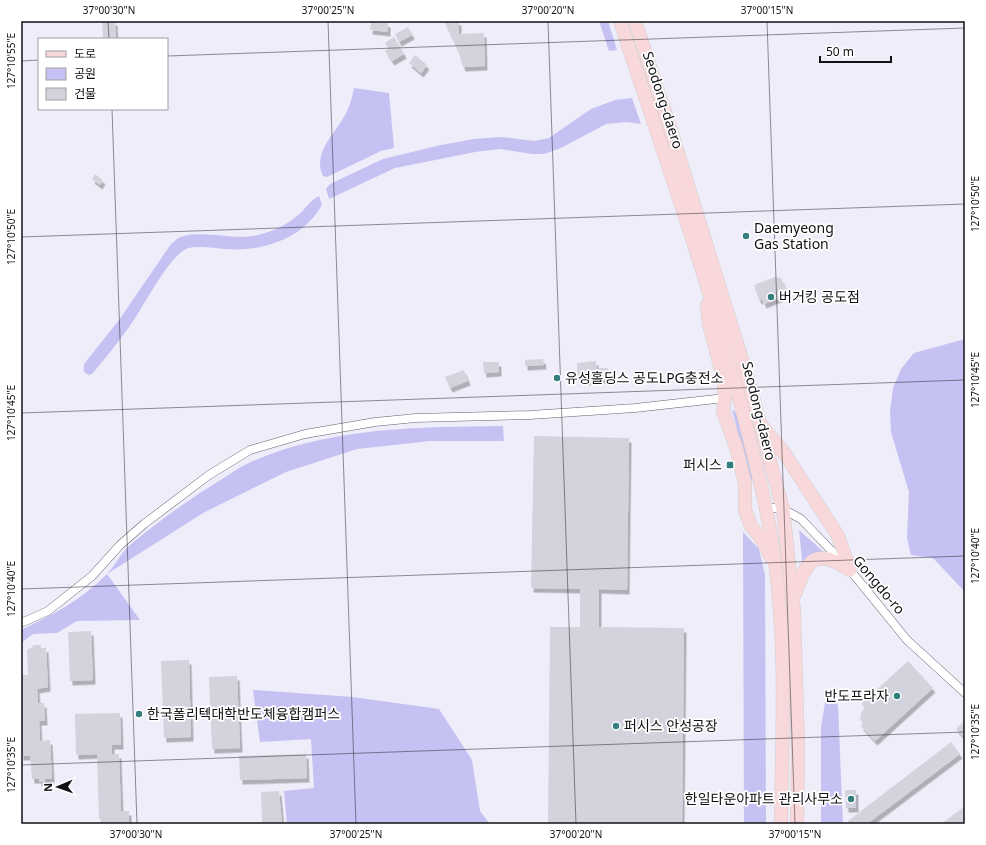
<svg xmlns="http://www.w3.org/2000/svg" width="986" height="845" font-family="'Noto Sans','Noto Sans KR',sans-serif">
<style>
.green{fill:#c6c1f3}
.building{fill:#d3d3de;filter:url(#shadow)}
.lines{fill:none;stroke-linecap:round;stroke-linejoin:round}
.minor-casing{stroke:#63626c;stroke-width:9}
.primary-casing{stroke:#cfcfd0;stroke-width:14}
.minor{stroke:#fff;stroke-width:8}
.primary{stroke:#f8d8da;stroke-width:13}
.ticks{fill:none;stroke:#111014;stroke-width:1;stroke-opacity:0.45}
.poi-dot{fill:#357e7e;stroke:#fff;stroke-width:1.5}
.labels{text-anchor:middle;stroke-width:3.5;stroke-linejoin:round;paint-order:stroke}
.street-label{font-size:14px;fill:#111014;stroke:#fff}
.poi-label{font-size:14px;fill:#111014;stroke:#fff;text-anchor:start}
.neatline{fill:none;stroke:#111014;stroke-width:1.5}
.ticks-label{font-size:10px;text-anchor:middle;fill:#111014}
</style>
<defs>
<filter id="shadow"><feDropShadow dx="2.5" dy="4.5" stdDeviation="0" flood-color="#0004"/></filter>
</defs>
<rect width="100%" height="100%" fill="#eeedf9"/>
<g class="green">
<polygon points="599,21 608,21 617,50 609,51"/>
<path d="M354,88L389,93L394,148L381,151L327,177L323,176C312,153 335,134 345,115C350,106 352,98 354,88Z"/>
<polygon points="632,98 641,124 627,122 606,124 561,148 544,154 532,154 500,149 475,152 395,168 329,199 326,189 330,184 383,159 441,145 474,139 501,137 534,141 549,138 591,109 615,100"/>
<path d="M319,196L322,205C303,239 262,252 225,249C216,248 193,245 186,249C167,259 143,308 129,327C118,343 105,358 93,373L89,375L84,372V364L119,320L171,244C174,242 177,238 181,237C200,229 235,241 258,235C271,232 287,225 297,216C305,210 310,200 319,196Z"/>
<polygon points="965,339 965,592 933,558 911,555 907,538 909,492 891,432 890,412 893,388 901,369 914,353"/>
<polygon points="732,409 736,413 755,479 750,480"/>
<path d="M503,426L504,441H430L357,449L286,472L203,513L107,574L140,620L77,621L57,633L33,634L21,643V630C51,616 83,599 107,574C115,566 120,554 129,546C158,521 190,499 222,479C232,473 241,466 251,462C330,427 418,427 503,426Z"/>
<polygon points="799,530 827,555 803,570"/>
<polygon points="743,532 759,549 765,575 766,824 744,824"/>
<polygon points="253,690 353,697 439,709 472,760 480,811 490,824 287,824 284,791 314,788 311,739 260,742"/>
<polygon points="827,691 838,705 843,824 821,824 821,727"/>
</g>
<g class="building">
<polygon points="102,21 115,21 116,39 103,39"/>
<polygon points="371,21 388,23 388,32 370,30"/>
<polygon points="444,21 459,21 459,34 484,33 485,66 463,67 459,53"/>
<polygon points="408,27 412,35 399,42 395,34"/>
<polygon points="394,37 404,54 392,61 385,51 389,49 385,43"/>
<polygon points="415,55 427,65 421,73 409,63"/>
<polygon points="95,174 103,180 100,185 92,179"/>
<polygon points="775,277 781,278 786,290 786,295 764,304 762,299 759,300 754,285"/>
<polygon points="543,359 544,365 525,366 525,360"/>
<polygon points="596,361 597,380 578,381 577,363"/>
<polygon points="483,362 499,362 499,372 484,373"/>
<rect x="598" y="368" width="10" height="11"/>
<polygon points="464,370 468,381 450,388 445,377"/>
<polygon points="534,436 629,438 627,590 599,589 599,627 684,628 682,824 548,824 550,627 580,627 580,589 531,588"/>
<polygon points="91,631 93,680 70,681 68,632"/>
<polygon points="33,645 41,645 41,648 46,648 48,687 37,689 38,703 44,703 45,721 39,721 40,741 50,740 52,779 45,779 45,782 39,782 39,779 32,779 30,756 21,756 21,675 28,675 27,649 32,648"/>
<polygon points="189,660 191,737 164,738 161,661"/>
<polygon points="908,661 933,688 875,741 861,726 863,724 860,719 861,713 865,708 861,704"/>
<polygon points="237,676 240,748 212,749 209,677"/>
<polygon points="120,713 121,745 112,745 112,754 119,754 121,811 129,811 129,824 102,824 102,819 99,819 97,754 76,755 75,714"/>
<polygon points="965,720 965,738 956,729"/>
<polygon points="951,742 960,754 867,824 850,824 848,821"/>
<polygon points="306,754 307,778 240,780 239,756"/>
<polygon points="845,790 856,790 856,808 846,808"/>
<polygon points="279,791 282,824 262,824 261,792"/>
<polygon points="965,806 965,824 941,824"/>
</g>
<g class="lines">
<g class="minor-casing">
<g id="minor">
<polyline points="766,507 783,509 801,519 850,570 907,640 965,693"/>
<polyline points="21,623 48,611 92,576 120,545 144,524 209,475 250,450 305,434 375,422 416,418 530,415 635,408 725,398"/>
</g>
</g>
<g class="primary-casing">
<g id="primary">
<path d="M620,21C663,152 710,283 744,417C756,465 769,513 775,563C787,649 782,737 781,824"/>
<polyline points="635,21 673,137 748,379 783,509 794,612 798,750 797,824"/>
<polyline points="707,305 709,324 723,377 725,398 723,411 736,447 745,483 745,510 751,526 762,540 772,559"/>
<polyline points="762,426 785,454 838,536 850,570"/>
<path d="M795,594C807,559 815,547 850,570"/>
</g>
</g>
<use href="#minor" class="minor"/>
<use href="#primary" class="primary"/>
</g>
<path class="ticks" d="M108,21L109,39M328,21L356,824M548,21L576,824M767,21L795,824M167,56L965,28M21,61L39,60M112,109L137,824M21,237L965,204M21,413L965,380M21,589L965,556M21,765L965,732"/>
<g class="poi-dot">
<circle cx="746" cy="236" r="4"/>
<circle cx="771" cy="297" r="4"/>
<circle cx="557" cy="378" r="4"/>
<rect x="726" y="461" width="8" height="8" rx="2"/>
<circle cx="897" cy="696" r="4"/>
<circle cx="139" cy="714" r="4"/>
<circle cx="616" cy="726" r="4"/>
<circle cx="851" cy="799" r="4"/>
</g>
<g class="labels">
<g class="street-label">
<text transform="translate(663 100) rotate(72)" y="5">Seodong-daero</text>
<text transform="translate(759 411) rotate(76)" y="5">Seodong-daero</text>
<text transform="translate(879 585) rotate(50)" y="5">Gongdo-ro</text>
</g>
<g class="poi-label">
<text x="754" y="233">Daemyeong<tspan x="754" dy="16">Gas Station</tspan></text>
<text x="779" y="302">버거킹 공도점</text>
<text x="565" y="383">유성홀딩스 공도LPG충전소</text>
<text x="722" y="470" text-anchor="end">퍼시스</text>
<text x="889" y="701" text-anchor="end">반도프라자</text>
<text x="147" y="719">한국폴리텍대학반도체융합캠퍼스</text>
<text x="624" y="731">퍼시스 안성공장</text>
<text x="843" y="804" text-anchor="end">한일타운아파트 관리사무소</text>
</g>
</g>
<rect width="986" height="845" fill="none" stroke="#ffffff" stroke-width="44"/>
<rect x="38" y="38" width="130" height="72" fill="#ffffff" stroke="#a09fa1"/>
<rect x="46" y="51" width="20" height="6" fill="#f8d8da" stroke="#a09fa1"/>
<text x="74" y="58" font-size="12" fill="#111014">도로</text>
<rect x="46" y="68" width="20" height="12" fill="#c6c1f3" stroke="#a09fa1"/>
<text x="74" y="78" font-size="12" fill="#111014">공원</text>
<rect x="46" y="88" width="20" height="12" fill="#d3d3de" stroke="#a09fa1"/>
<text x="74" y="98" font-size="12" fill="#111014">건물</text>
<g transform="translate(58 787) rotate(268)" stroke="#ffffff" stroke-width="3" paint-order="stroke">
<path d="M0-3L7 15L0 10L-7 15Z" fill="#111014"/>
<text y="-6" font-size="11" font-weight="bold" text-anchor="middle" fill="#111014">N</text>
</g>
<path d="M820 56v6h71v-6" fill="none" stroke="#111014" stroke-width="2"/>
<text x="826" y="56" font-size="12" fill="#111014" stroke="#ffffff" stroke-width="3" paint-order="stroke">50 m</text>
<rect x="22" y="22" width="942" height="801" class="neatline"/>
<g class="ticks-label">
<text x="109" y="14">37°00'30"N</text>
<text x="328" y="14">37°00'25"N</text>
<text x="548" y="14">37°00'20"N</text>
<text x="767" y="14">37°00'15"N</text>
<text transform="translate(11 61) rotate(-90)" y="4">127°10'55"E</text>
<text transform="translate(975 204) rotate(-90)" y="4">127°10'50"E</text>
<text transform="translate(11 237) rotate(-90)" y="4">127°10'50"E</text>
<text transform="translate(975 380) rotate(-90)" y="4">127°10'45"E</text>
<text transform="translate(11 413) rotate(-90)" y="4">127°10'45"E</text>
<text transform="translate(975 556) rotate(-90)" y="4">127°10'40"E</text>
<text transform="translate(11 589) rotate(-90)" y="4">127°10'40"E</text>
<text transform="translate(975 732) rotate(-90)" y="4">127°10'35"E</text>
<text transform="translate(11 765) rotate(-90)" y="4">127°10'35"E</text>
<text x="136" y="838">37°00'30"N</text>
<text x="356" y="838">37°00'25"N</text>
<text x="576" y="838">37°00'20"N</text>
<text x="795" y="838">37°00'15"N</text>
</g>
</svg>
